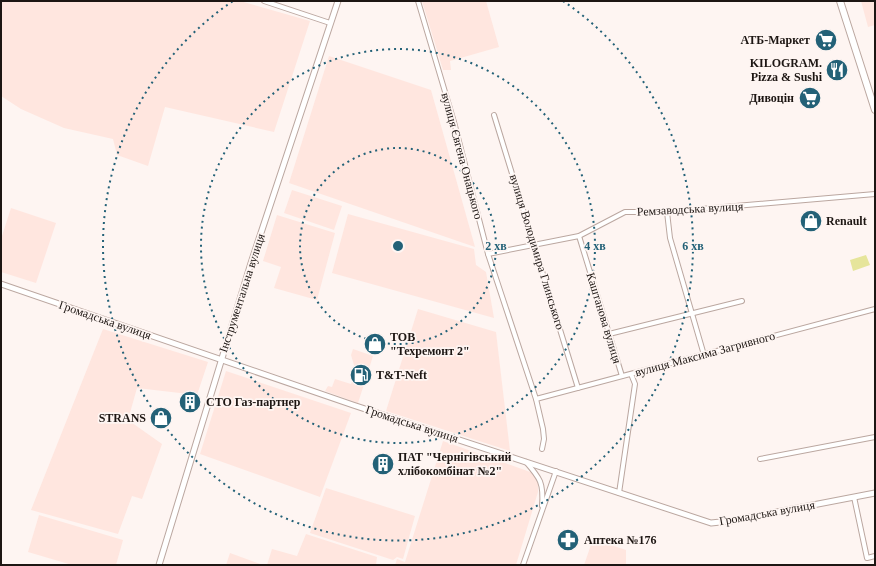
<svg xmlns="http://www.w3.org/2000/svg" width="876" height="566" font-family="'Times New Roman',serif">
<style>
.built{fill:#ffe6df}
.green{fill:#e6e59b}
.lines{fill:none;stroke-linecap:round;stroke-linejoin:round}
.minor-casing{stroke:#bba7a0;stroke-width:6}
.tertiary-casing{stroke:#bba7a0;stroke-width:7}
.primary-casing{stroke:#bba7a0;stroke-width:8}
.minor{stroke:#fff;stroke-width:4}
.tertiary{stroke:#fff;stroke-width:5}
.primary{stroke:#fff;stroke-width:6}
.ring{fill:none;stroke:#236177;stroke-width:2;stroke-dasharray:2 4}
.labels{text-anchor:middle;stroke-width:3.5;stroke-linejoin:round;paint-order:stroke}
.poi-label{font-size:12px;font-weight:bold;fill:#1d1613;stroke:#fef5f2;text-anchor:start}
.street-label{font-size:12px;fill:#1d1613;stroke:#fef5f2}
.centre{fill:#236177;stroke:#fef5f2;stroke-width:2}
.ring-label{font-size:12px;text-anchor:middle;font-weight:bold;fill:#236177;stroke:#fef5f2;stroke-width:3.5;stroke-linejoin:round;paint-order:stroke}
</style>
<rect width="100%" height="100%" fill="#fef5f2"/>
<g class="built">
<polygon points="1,1 240,1 310,21 274,132 165,107 148,166 117,155 113,139 64,128 21,109 1,96"/>
<polygon points="422,1 486,1 499,47 450,61 451,70 443,70"/>
<polygon points="861,1 875,1 875,25 868,27"/>
<polygon points="329,56 431,90 475,247 289,183"/>
<polygon points="292,190 342,206 334,230 284,213"/>
<polygon points="11,208 56,223 36,283 1,272 1,239"/>
<polygon points="348,214 474,249 476,265 486,272 494,318 332,273"/>
<polygon points="277,215 335,233 317,300 274,288 281,267 263,261"/>
<polygon points="418,309 496,332 510,451 386,411"/>
<polygon points="103,329 208,362 197,395 137,388 128,420 162,444 142,499 132,496 118,534 31,510"/>
<polygon points="353,349 373,356 358,403 325,391 328,386 332,387 335,379 351,384 356,372 351,355"/>
<polygon points="226,371 351,413 320,497 200,454"/>
<polygon points="443,441 533,473 538,483 538,492 516,565 395,565 397,559 405,562"/>
<polygon points="326,488 415,516 403,559 397,557 393,560 310,533"/>
<polygon points="39,515 123,540 116,565 72,565 28,552"/>
<polygon points="306,534 377,557 376,565 267,565 272,549 297,556"/>
<polygon points="593,539 626,550 626,565 584,565"/>
<polygon points="230,553 263,565 226,565"/>
</g>
<polygon class="green" points="866,255 870,265 853,271 850,260"/>
<g class="lines">
<g class="minor-casing">
<g id="minor">
<polyline points="264,1 330,23"/>
<polyline points="418,1 454,122 488,254 536,399 543,429 544,439 542,449"/>
<polyline points="494,115 578,388"/>
<polyline points="667,212 670,238 704,355"/>
<polyline points="579,236 622,376"/>
<polyline points="488,254 579,236 625,212 667,212 875,194"/>
<polyline points="609,334 742,301"/>
<polyline points="536,399 875,309"/>
<polyline points="760,459 875,437"/>
<path d="M526,462C540,478 544,483 542,506"/>
<polyline points="619,493 635,384 631,374"/>
<polyline points="854,497 867,558 875,556"/>
<polyline points="523,565 556,471"/>
</g>
</g>
<g class="tertiary-casing">
<g id="tertiary">
<polyline points="1,284 353,405 711,523 730,521 875,493"/>
<polyline points="159,565 251,263 338,1"/>
</g>
</g>
<g class="primary-casing">
<polyline id="primary" points="840,1 875,110"/>
</g>
<use href="#minor" class="minor"/>
<use href="#tertiary" class="tertiary"/>
<use href="#primary" class="primary"/>
</g>
<g class="ring">
<circle cx="398" cy="246" r="98"/>
<circle cx="398" cy="246" r="197"/>
<path d="M563 1A295 295 0 1 1 233 1"/>
</g>
<defs>
<g id="supermarket-disc" transform="scale(1.15)"><circle r="9.5" fill="#236177" stroke="#fef5f2"/><path d="M-6-5.5h2.5l.6 2H6L4.5 2H-2.5L-4.4-4H-6ZM-1.5 3.2a1.3 1.3 0 1 0 .1 0ZM3 3.2a1.3 1.3 0 1 0 .1 0Z" fill="#fff"/></g>
<g id="restaurant-disc" transform="scale(1.15)"><circle r="9.5" fill="#236177" stroke="#fef5f2"/><path d="M-5-6h1v4h1v-4h1v4h1v-4h1v5L-1.5 .5V6h-2V.5L-5-1ZM5-6V6H3V1.5H1.5Q1.5-4 5-6Z" fill="#fff"/></g>
<g id="shop-disc" transform="scale(1.15)"><circle r="9.5" fill="#236177" stroke="#fef5f2"/><path d="M-5-2.5h2.3a2.7 3.5 0 0 1 5.4 0H5L5.5 6h-11ZM-1.5-2.5h3a1.5 2.3 0 0 0-3 0Z" fill="#fff"/></g>
<g id="fuel-disc" transform="scale(1.15)"><circle r="9.5" fill="#236177" stroke="#fef5f2"/><path d="M-5.5-6h7V0h2V4h1.3V-2.5L3-4.5l.8-.8L6-3V5H2.5V1h-1V6h-7ZM-4.2-4.7v3.2H.2V-4.7Z" fill="#fff"/></g>
<g id="building-disc" transform="scale(1.15)"><circle r="9.5" fill="#236177" stroke="#fef5f2"/><path d="M-4-6H4V6H1V3H-1V6H-4ZM-2.5-4.3h1.7v1.8h-1.7ZM.8-4.3h1.7v1.8H.8ZM-2.5-1h1.7V.8h-1.7ZM.8-1h1.7V.8H.8Z" fill="#fff"/></g>
<g id="pharmacy-disc" transform="scale(1.15)"><circle r="9.5" fill="#236177" stroke="#fef5f2"/><path d="M-2-6h4v4h4v4h-4v4h-4v-4h-4v-4h4Z" fill="#fff"/></g>
</defs>
<g fill-rule="evenodd">
<use href="#supermarket-disc" x="826" y="40"/>
<use href="#restaurant-disc" x="837" y="70"/>
<use href="#supermarket-disc" x="810" y="98"/>
<use href="#shop-disc" x="811" y="221"/>
<use href="#shop-disc" x="375" y="344"/>
<use href="#fuel-disc" x="361" y="375"/>
<use href="#building-disc" x="190" y="402"/>
<use href="#shop-disc" x="161" y="418"/>
<use href="#building-disc" x="383" y="464"/>
<use href="#pharmacy-disc" x="568" y="540"/>
</g>
<g class="labels">
<g class="poi-label">
<text x="810" y="44" text-anchor="end">АТБ-Маркет</text>
<text x="822" y="67" text-anchor="end">KILOGRAM.<tspan x="822" dy="14">Pizza &amp; Sushi</tspan></text>
<text x="794" y="102" text-anchor="end">Дивоцін</text>
<text x="826" y="225">Renault</text>
<text x="390" y="341">ТОВ<tspan x="390" dy="14">"Техремонт 2"</tspan></text>
<text x="376" y="379">T&amp;T-Neft</text>
<text x="206" y="406">СТО Газ-партнер</text>
<text x="146" y="422" text-anchor="end">STRANS</text>
<text x="398" y="461">ПАТ "Чернігівський<tspan x="398" dy="14">хлібокомбінат №2"</tspan></text>
<text x="584" y="544">Аптека №176</text>
</g>
<g class="street-label">
<text transform="translate(462 156) rotate(75)" y="4">вулиця Євгена Онацького</text>
<text transform="translate(690 209) rotate(-3)" y="4">Ремзаводська вулиця</text>
<text transform="translate(537 252) rotate(73)" y="4">вулиця Володимира Глинського</text>
<text transform="translate(242 293) rotate(-72)" y="4">Інструментальна вулиця</text>
<text transform="translate(604 318) rotate(73)" y="4">Каштанова вулиця</text>
<text transform="translate(105 320) rotate(19)" y="4">Громадська вулиця</text>
<text transform="translate(705 354) rotate(-15)" y="4">вулиця Максима Загривного</text>
<text transform="translate(412 424) rotate(18)" y="4">Громадська вулиця</text>
<text transform="translate(767 513) rotate(-10)" y="4">Громадська вулиця</text>
</g>
</g>
<circle cx="398" cy="246" r="6" class="centre"/>
<g class="ring-label">
<text x="496" y="250">2 хв</text>
<text x="595" y="250">4 хв</text>
<text x="693" y="250">6 хв</text>
</g>
<rect width="876" height="566" fill="none" stroke="#1d1613" stroke-width="4"/>
</svg>
